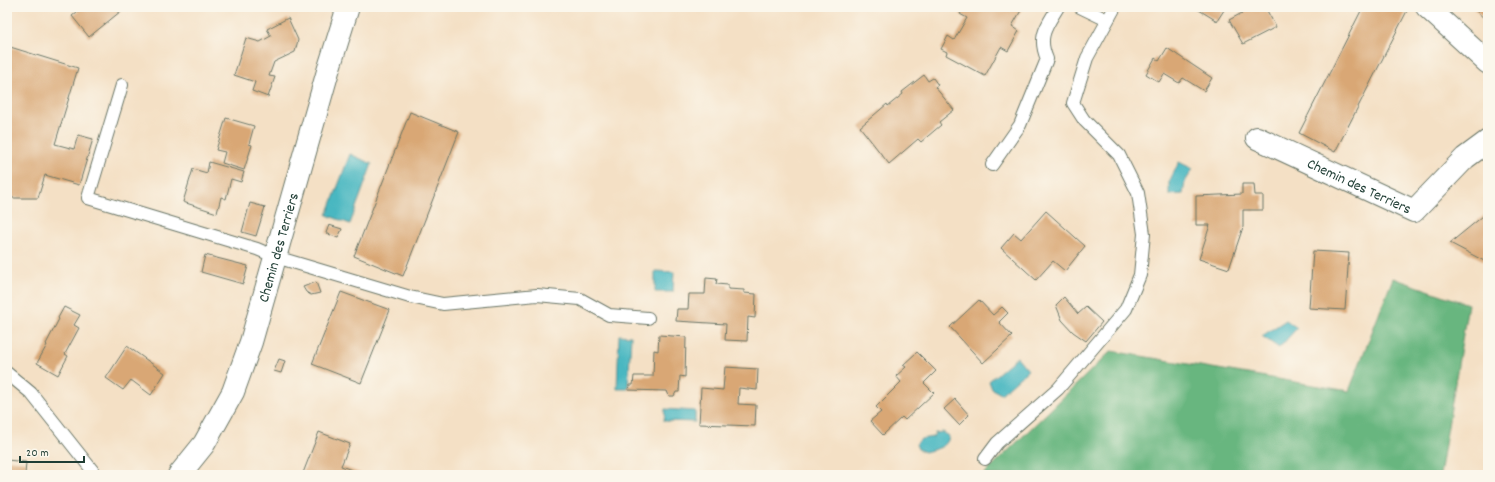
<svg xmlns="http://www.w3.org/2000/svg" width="1495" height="482" font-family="Dekko,sans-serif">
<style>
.forest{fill:#68b67f;stroke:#447a5a}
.water{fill:#48b7c1;stroke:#347a7a}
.building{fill:#d9a775}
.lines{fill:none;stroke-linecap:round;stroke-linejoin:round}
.lane-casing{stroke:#6a7667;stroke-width:14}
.street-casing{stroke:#6a7667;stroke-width:24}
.lane{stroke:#fff;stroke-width:12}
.street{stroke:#fff;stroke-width:22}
.labels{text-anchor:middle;stroke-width:4;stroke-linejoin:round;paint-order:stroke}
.street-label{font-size:15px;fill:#1f3d34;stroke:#fbf7ec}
</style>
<rect width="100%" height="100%" fill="#fbf7ec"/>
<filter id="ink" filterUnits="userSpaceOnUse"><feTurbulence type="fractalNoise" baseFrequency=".025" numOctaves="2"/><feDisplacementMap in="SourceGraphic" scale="8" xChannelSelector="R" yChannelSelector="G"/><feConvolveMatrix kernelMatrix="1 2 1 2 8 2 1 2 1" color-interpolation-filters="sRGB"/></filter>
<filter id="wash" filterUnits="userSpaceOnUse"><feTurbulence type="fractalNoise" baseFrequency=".012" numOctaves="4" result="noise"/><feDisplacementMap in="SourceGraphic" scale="16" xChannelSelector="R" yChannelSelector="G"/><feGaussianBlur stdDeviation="0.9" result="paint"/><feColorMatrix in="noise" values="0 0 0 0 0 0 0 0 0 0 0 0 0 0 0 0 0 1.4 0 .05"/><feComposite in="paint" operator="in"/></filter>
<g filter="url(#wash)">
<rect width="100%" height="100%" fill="#f4e0c5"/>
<polygon class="forest" points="1393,278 1468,304 1440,475 983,475 1111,351 1349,391"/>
<g class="water">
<polygon points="350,154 372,164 350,224 327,215"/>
<polygon points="1179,162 1193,169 1185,182 1183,194 1169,195 1169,182"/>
<polygon points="655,271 674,272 673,292 655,292"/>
<polygon points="1286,320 1297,328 1279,348 1262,336"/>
<polygon points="619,335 631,336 628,389 617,389"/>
<polygon points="1017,357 1028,370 1001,394 992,389 989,381"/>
<polygon points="665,409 695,411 695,422 664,421"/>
<path d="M943,432L949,436C948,448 935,449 925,452L918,449L916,444L921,439L933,437L935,433Z"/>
</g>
<g id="blocks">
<g class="building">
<polygon points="83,7 121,7 120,8 121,11 89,37 72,16"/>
<polygon points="964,7 1023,7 1012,26 1019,31 1008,51 1001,47 985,76 946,55 947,52 941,49 948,36 954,40 967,18 960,14"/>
<polygon points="1194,7 1226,7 1217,21"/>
<polygon points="1253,7 1257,10 1265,7 1276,27 1243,44 1229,20"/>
<polygon points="1363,7 1409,7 1335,152 1299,133"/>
<polygon points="1472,7 1488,7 1488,22"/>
<polygon points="288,18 298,40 295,52 274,62 269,76 275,77 268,97 252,91 255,82 234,75 246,38 260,42 271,36 267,29"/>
<polygon points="7,46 78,68 55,144 74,149 78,135 93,139 79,185 45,175 38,198 7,198"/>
<polygon points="1167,48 1212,78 1204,91 1183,78 1179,83 1164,74 1159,82 1146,74 1155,58 1159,61"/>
<polygon points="924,75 928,81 933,78 938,85 935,87 954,110 939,122 941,125 921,142 918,139 889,164 860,127 887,104 888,106 903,94 902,92"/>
<polygon points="410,112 459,132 403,276 354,256"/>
<polygon points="226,118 254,126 249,144 252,145 244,170 222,163 225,152 216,150"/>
<polygon points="209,162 244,172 241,182 231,179 226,199 221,197 217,213 183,202 193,169 207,173"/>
<polygon points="1242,184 1254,184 1255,195 1263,195 1263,210 1243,210 1243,227 1229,269 1199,259 1210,225 1196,225 1196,196 1242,194"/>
<polygon points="250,203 265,207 256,236 242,232"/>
<polygon points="1046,211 1085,246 1065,271 1053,261 1036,280 1001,248 1014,233 1021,239"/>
<polygon points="1488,212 1488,263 1450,243"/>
<polygon points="329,225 342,229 338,238 326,233"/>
<polygon points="1313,251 1349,253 1345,310 1309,308"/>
<polygon points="205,255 248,266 243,284 201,272"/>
<polygon points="706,278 717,279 716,284 728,285 728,289 744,290 744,293 756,294 755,318 748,317 747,341 725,340 726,324 676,321 677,309 688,309 689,294 705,294"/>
<polygon points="316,282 320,293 311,295 306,292 303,287"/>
<polygon points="341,292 390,310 361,383 312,364"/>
<polygon points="1064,297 1078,314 1086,307 1102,322 1086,341 1073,332 1062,320 1056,305"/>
<polygon points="979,300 993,315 1002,307 1008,313 999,322 1012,336 983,363 950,327"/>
<polygon points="64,307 80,315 74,325 79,328 65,354 68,356 58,375 37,363 47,345 46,344 59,319 58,318"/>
<polygon points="659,335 686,337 685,377 680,376 679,392 676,392 674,396 669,396 667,391 628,390 629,385 633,385 634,376 653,376 654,350 658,351"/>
<polygon points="127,346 165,373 151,395 131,380 123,390 106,378"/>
<polygon points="917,352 936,371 924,383 934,393 905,420 902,417 883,435 870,421 881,412 876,407 901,382 896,376 906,367 903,365"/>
<polygon points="279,359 285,361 281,373 274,371"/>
<polygon points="725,367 758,369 757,390 739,388 738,404 756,405 755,426 699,424 701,388 723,390"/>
<polygon points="955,399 969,415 959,425 944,409"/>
<polygon points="319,432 350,444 341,466 365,475 307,475 303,473"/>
<polygon points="7,460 26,462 25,475 7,475"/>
</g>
</g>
</g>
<g filter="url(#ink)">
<use href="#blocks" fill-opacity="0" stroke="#6a7667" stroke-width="1"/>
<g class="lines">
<g class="lane-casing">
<g id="lane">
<polyline points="1080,7 1107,20"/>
<polyline points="122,85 88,198 257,249 276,257 410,297 443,304 537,295 580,299 609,315 648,318"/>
<path d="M992,165L1020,125L1047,59C1037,36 1047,26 1058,7"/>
<polyline points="7,373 31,393 96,475"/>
<polyline points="985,459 997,443 1058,389 1126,309 1140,275 1144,234 1138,193 1119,155 1084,120 1073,103 1087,58 1115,7"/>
</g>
</g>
<g class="street-casing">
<g id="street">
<polyline points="1427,7 1488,63"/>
<path id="s1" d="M1257,138L1414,211L1465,158L1488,141"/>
<path id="s2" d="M179,475L204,444L233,392L251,342L328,71L348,7"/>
</g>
</g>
<use href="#lane" class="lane"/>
<use href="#street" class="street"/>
</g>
</g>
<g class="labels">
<g class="street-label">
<text dy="5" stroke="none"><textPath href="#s1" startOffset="113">Chemin des Terriers</textPath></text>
<text dy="5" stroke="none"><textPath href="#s2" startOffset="251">Chemin des Terriers</textPath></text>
</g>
</g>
<rect width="1495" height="482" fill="none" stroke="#fbf7ec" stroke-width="24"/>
<path d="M20 456v6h64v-6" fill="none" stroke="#1f3d34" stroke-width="2"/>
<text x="26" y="456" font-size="12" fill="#1f3d34" stroke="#fbf7ec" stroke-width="3" paint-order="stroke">20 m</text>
</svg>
